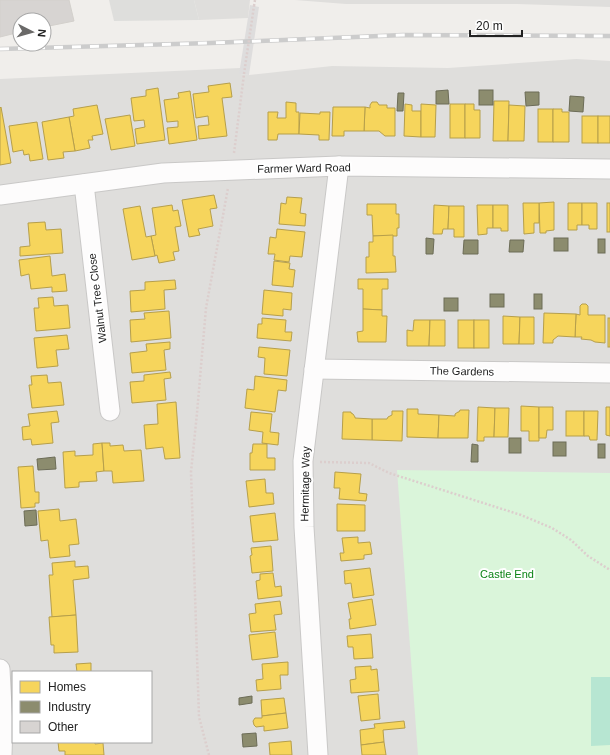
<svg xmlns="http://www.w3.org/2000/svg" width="610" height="755" font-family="Arial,sans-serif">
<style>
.residential{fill:#dfdedc;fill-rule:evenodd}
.religious{fill:#dededc}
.park{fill:#daf5da}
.pitch{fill:#b7e6d2}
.pier{fill:#dedddd}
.homes{fill:#f6d55c;stroke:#b69f4b}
.industry{fill:#8c8c6e;stroke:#6c6c57}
.building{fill:#d7d4d2;stroke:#d3d0cc}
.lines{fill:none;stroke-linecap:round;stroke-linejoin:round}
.minor-casing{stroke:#c9c8c7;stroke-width:21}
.path{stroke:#dccecd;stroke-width:2.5;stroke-dasharray:2 2;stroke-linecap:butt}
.minor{stroke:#fdfcfc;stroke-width:19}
.rail-casing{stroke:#ccc;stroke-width:4.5}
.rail{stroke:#fff;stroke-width:3;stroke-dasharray:9;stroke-linecap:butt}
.path-bridge{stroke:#dccecd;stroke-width:2.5;stroke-dasharray:2 2;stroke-linecap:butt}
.labels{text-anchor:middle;stroke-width:4;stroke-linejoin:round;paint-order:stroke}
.street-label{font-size:11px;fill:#222;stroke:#fff}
.park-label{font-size:11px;fill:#0c8416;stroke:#fff}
</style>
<rect width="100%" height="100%" fill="#f0eeeb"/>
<g class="residential">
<polygon points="194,0 250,0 248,18 199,20"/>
<polygon points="295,0 610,0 610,7 517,4 346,4"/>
<path d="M576,59L610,61V755H0V79L240,68V74L249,75L332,66L448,68ZM13,672H151V742H13Z"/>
</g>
<polygon class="religious" points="109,0 194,0 199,20 114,21"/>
<polygon class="park" points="397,470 610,473 610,755 418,755"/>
<polygon class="pitch" points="591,677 610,677 610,745 591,746"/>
<polygon class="pier" points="250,5 259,7 249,75 239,74"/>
<g class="homes">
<polygon points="230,83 232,97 222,98 227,136 199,139 198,126 209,125 208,116 196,118 193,94 209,92 208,86"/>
<polygon points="158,88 165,140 137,144 135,129 145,127 144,120 134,121 131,98 146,96 146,90"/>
<polygon points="190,91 197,140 169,144 167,128 178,127 178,121 167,122 164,100 179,98 178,93"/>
<polygon points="494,101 509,101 508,141 493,141"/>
<polygon points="286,102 296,103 296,112 299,112 299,134 278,134 277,140 268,140 268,112 278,112 277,118 286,118"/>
<polygon points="372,102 377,102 379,105 387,105 387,108 395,108 395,136 385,136 379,131 364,131 365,107 370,108 370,105"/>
<polygon points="405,104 412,105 412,111 421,111 421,137 404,136"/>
<polygon points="421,104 436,105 435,137 421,137"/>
<rect x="450" y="104" width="15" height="34"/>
<polygon points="465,104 474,104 474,110 480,110 480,138 465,138"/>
<polygon points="97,105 103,134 92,136 93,140 88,140 90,148 75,151 69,117 74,116 73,109"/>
<polygon points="509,105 525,106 524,141 508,141"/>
<polygon points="1,107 11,163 0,165 0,108"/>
<polygon points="333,107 365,107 364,131 344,131 344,136 332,136"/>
<rect x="538" y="109" width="15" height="33"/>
<polygon points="553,109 562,109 562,112 569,112 569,142 553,142"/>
<polygon points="320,112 330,112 329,140 319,140 319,135 299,134 300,113 320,114"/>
<polygon points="130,115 135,146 111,150 105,119"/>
<rect x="582" y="116" width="16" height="27"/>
<rect x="598" y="116" width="12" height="27"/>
<polygon points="69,117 75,151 63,152 64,158 48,160 42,122"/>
<polygon points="37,122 43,159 30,161 29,154 24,155 23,150 13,152 9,126"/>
<polygon points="214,195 217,208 210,209 213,226 198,229 200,235 189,237 182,200"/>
<polygon points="287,197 302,198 300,213 306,214 305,226 279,224 281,203 286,204"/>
<polygon points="554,202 554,230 546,231 546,233 540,233 539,203"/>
<polygon points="523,203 539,203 539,223 534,223 534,233 524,234"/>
<polygon points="568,203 582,203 582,225 577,225 577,230 568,230"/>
<polygon points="582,203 597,203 597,229 589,229 589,225 582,225"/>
<rect x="607" y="203" width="3" height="29"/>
<polygon points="367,204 396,204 396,214 399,214 399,228 397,228 397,236 373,236 372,215 367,215"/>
<polygon points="172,205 173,211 178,210 181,226 175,227 179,251 173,252 175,260 159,263 157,255 155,256 151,236 156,235 152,208"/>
<polygon points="434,205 449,206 448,229 443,229 442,234 433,234"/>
<polygon points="477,205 493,205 493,228 487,228 487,234 478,235"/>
<polygon points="493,205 508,205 508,231 501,231 501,228 493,228"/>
<polygon points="140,206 146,237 151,236 155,256 132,260 123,209"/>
<polygon points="449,206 464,206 464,237 454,237 454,229 448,229"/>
<polygon points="45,222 46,230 61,229 63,253 20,256 20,247 30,246 28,223"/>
<polygon points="277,229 305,232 302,257 290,256 289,262 274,260 275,254 268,254 270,237 276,238"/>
<polygon points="393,235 393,256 395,256 396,272 366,273 366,257 369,257 369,242 373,242 373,236"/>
<polygon points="50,256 52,276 65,274 67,291 52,292 52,287 31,289 29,274 21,276 19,260"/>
<polygon points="274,261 290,263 289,269 295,270 293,287 272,285"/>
<polygon points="358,279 388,279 388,289 382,289 382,310 363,309 363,289 358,289"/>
<polygon points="175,280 176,289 164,290 165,309 131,312 130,291 145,290 145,282"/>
<polygon points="264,290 292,293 291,310 283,309 283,316 262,314"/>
<polygon points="53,297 54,306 68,305 70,328 36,331 34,308 39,308 38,298"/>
<polygon points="582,304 586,304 588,306 588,315 605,315 605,343 595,342 591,340 581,339 582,337 575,337 576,314 580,315 580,306"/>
<polygon points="363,309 382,310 382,316 387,316 386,342 358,342 357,332 363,331"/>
<polygon points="169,311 171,338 131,342 130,320 145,319 144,313"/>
<polygon points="544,313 576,314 575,337 558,336 553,340 553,343 543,343"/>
<polygon points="503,316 520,317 519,344 503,344"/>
<polygon points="520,317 534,317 534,344 519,344"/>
<polygon points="262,318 286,320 285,332 292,332 291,341 257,338 258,324 262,324"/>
<rect x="608" y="318" width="2" height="29"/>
<polygon points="414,320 430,320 429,346 407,346 407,330 413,331"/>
<polygon points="430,320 445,320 445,346 429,346"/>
<rect x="458" y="320" width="16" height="28"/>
<rect x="474" y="320" width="15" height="28"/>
<polygon points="67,335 69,349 56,350 58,366 37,368 34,338"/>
<polygon points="170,342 170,349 164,350 166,370 132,373 130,353 147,351 146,344"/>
<polygon points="259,347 290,350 287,376 264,374 265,358 258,357"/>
<polygon points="170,372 171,378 164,379 166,400 132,403 130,382 144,381 144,375"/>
<polygon points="47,375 48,383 61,382 64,405 32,408 29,385 32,385 31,376"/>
<polygon points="255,376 287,380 286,391 278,390 275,412 245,408 247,389 254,390"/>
<polygon points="176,402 180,458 165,459 163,447 146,449 144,425 158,424 157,404"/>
<polygon points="521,406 539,407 539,441 529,441 529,431 521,431"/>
<polygon points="478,407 495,408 494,437 484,437 484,441 477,441"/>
<polygon points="539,407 553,407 553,430 547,430 546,438 539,438"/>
<polygon points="606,407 610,407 610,436 606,435"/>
<polygon points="495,408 509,408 508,437 494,437"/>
<polygon points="407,409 418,409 418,414 439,415 438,438 407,437"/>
<polygon points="460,410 469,410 468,438 438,438 439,415 455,416 455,414 458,412 459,412"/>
<polygon points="57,411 59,422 51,423 53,443 32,445 31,439 23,440 22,427 30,426 28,414"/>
<polygon points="392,411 403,411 402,441 372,440 372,419 387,419 388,417 392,415"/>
<rect x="566" y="411" width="18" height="25"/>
<polygon points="584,411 598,411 597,440 590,440 589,436 584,436"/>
<polygon points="251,412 272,414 270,432 279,433 278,445 262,443 263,432 249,430"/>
<polygon points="343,412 351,412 351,413 353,414 355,417 355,418 372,419 372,440 342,439"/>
<polygon points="102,443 104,471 96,472 97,481 79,482 79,487 65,488 63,452 75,451 75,456 93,455 93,444"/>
<polygon points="102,443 110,443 110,446 123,445 124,451 141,450 144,481 113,483 112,471 104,471"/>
<polygon points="253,444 267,444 267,458 275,458 275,470 250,470 250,453 252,453"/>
<polygon points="33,466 35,492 39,492 39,503 35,503 35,507 21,508 18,467"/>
<polygon points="335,472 361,474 359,493 367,494 366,501 339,499 340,488 334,488"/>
<polygon points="265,479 266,493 273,493 274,504 249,507 246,481"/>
<polygon points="337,504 365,505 365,531 337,531"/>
<polygon points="59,509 60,521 76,519 79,544 69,545 70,556 50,558 48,540 41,541 38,511"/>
<polygon points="275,513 278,540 253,542 250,516"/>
<polygon points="358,537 358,543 370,542 372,554 364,555 364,559 341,561 340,553 344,553 342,538"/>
<polygon points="271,546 273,571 252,573 250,556 252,555 251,548"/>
<polygon points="75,561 75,567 88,566 89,578 73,580 76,615 52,617 49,575 53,575 52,563"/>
<polygon points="370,568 374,595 353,598 351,583 345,584 344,571"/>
<polygon points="273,573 275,587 281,586 282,596 258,599 256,581 260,580 260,574"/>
<polygon points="372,599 376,625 350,629 349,619 351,619 348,603"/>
<polygon points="280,601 282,614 274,615 276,630 251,632 249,614 256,613 255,604"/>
<polygon points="76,615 78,652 54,653 54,645 51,645 49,617"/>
<polygon points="275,632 278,657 252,660 249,635"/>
<polygon points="371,634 373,658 354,659 353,647 348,647 347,636"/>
<polygon points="288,662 288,675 280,675 281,689 257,691 256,680 263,679 262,664"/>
<polygon points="91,663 91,672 77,672 76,664"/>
<polygon points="371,666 371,670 377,669 379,691 351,693 350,680 356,679 355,667"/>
<polygon points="378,694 380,719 361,721 358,696"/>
<polygon points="284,698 286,713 262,716 261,700"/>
<polygon points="286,713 288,728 264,731 264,726 256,727 254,725 253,721 255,718 262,718 262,716"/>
<polygon points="404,721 405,728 383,730 384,742 361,745 360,730 375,728 374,724"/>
<polygon points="291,741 292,755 270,755 269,743"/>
<polygon points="58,742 95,742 95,744 103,743 104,755 65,755 65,751 59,751"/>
<polygon points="384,742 386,755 362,755 361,745"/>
</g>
<g class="industry">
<polygon points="448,90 449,104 436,104 436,91"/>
<rect x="479" y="90" width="14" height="15"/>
<polygon points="525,92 539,92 539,105 526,106"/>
<polygon points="398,93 404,93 403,111 397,111"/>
<polygon points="570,96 584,97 583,112 569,111"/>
<polygon points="426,238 434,239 433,254 426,254"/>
<rect x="554" y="238" width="14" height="13"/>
<rect x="598" y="239" width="7" height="14"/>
<polygon points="464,240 478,240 478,254 463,254"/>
<polygon points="510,240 524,240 523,252 509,252"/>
<rect x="490" y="294" width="14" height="13"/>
<rect x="534" y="294" width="8" height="15"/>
<rect x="444" y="298" width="14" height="13"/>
<rect x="509" y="438" width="12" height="15"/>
<rect x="553" y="442" width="13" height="14"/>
<polygon points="472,444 478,445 478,462 471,462"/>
<rect x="598" y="444" width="7" height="14"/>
<polygon points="55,457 56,469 38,470 37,459"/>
<polygon points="36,510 37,525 25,526 24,511"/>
<polygon points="252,696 252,703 239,705 239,698"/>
<polygon points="256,733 257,746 243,747 242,734"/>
</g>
<polygon class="building" points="0,0 69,0 74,21 44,27 44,20 20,20 20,32 0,37"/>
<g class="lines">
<g class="minor-casing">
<g id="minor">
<polyline points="84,184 110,411"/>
<polyline points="0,195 163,173 339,166 610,169"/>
<polyline points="314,369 610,373"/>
<polyline points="0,669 3,726 2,755"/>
<polyline points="318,755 304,527 303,461 339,166"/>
</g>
</g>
<g class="path">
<polyline points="254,6 255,0"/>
<polyline points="234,153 244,74"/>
<polyline points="320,462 369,463 389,473 521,515 552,528 571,540 588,556 610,570"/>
<polyline points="209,755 199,717 191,472 197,413 206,308 228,188"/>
</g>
<use href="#minor" class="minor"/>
<g class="rail-casing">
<polyline id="rail" points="0,49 211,43 403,35 610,36"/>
</g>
<use href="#rail" class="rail"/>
<polyline class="path-bridge" points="244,74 254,6"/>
</g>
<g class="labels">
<g class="street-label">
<text transform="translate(304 168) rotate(-1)" y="4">Farmer Ward Road</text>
<text transform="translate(97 298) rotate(-97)" y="4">Walnut Tree Close</text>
<text transform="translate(462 371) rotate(1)" y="4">The Gardens</text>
<text transform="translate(305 484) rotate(-89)" y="4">Hermitage Way</text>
</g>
<g class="park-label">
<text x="507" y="578">Castle End</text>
</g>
</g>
<rect x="12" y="671" width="140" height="72" fill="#ffffff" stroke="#a7a7a7"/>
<rect x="20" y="681" width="20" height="12" fill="#f6d55c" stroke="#a7a7a7"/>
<text x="48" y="691" font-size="12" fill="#222222">Homes</text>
<rect x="20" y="701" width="20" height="12" fill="#8c8c6e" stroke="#a7a7a7"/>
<text x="48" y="711" font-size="12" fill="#222222">Industry</text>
<rect x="20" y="721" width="20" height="12" fill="#d7d4d2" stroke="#a7a7a7"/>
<text x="48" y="731" font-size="12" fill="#222222">Other</text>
<g transform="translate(32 32) rotate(96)"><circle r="19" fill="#ffffff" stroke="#a7a7a7"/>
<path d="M0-3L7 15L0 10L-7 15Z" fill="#6a6968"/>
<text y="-6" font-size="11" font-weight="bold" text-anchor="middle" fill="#222222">N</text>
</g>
<path d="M470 30v6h52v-6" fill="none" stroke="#222222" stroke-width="2"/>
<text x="476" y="30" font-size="12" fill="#222222" stroke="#ffffff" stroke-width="3" paint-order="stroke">20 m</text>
</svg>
